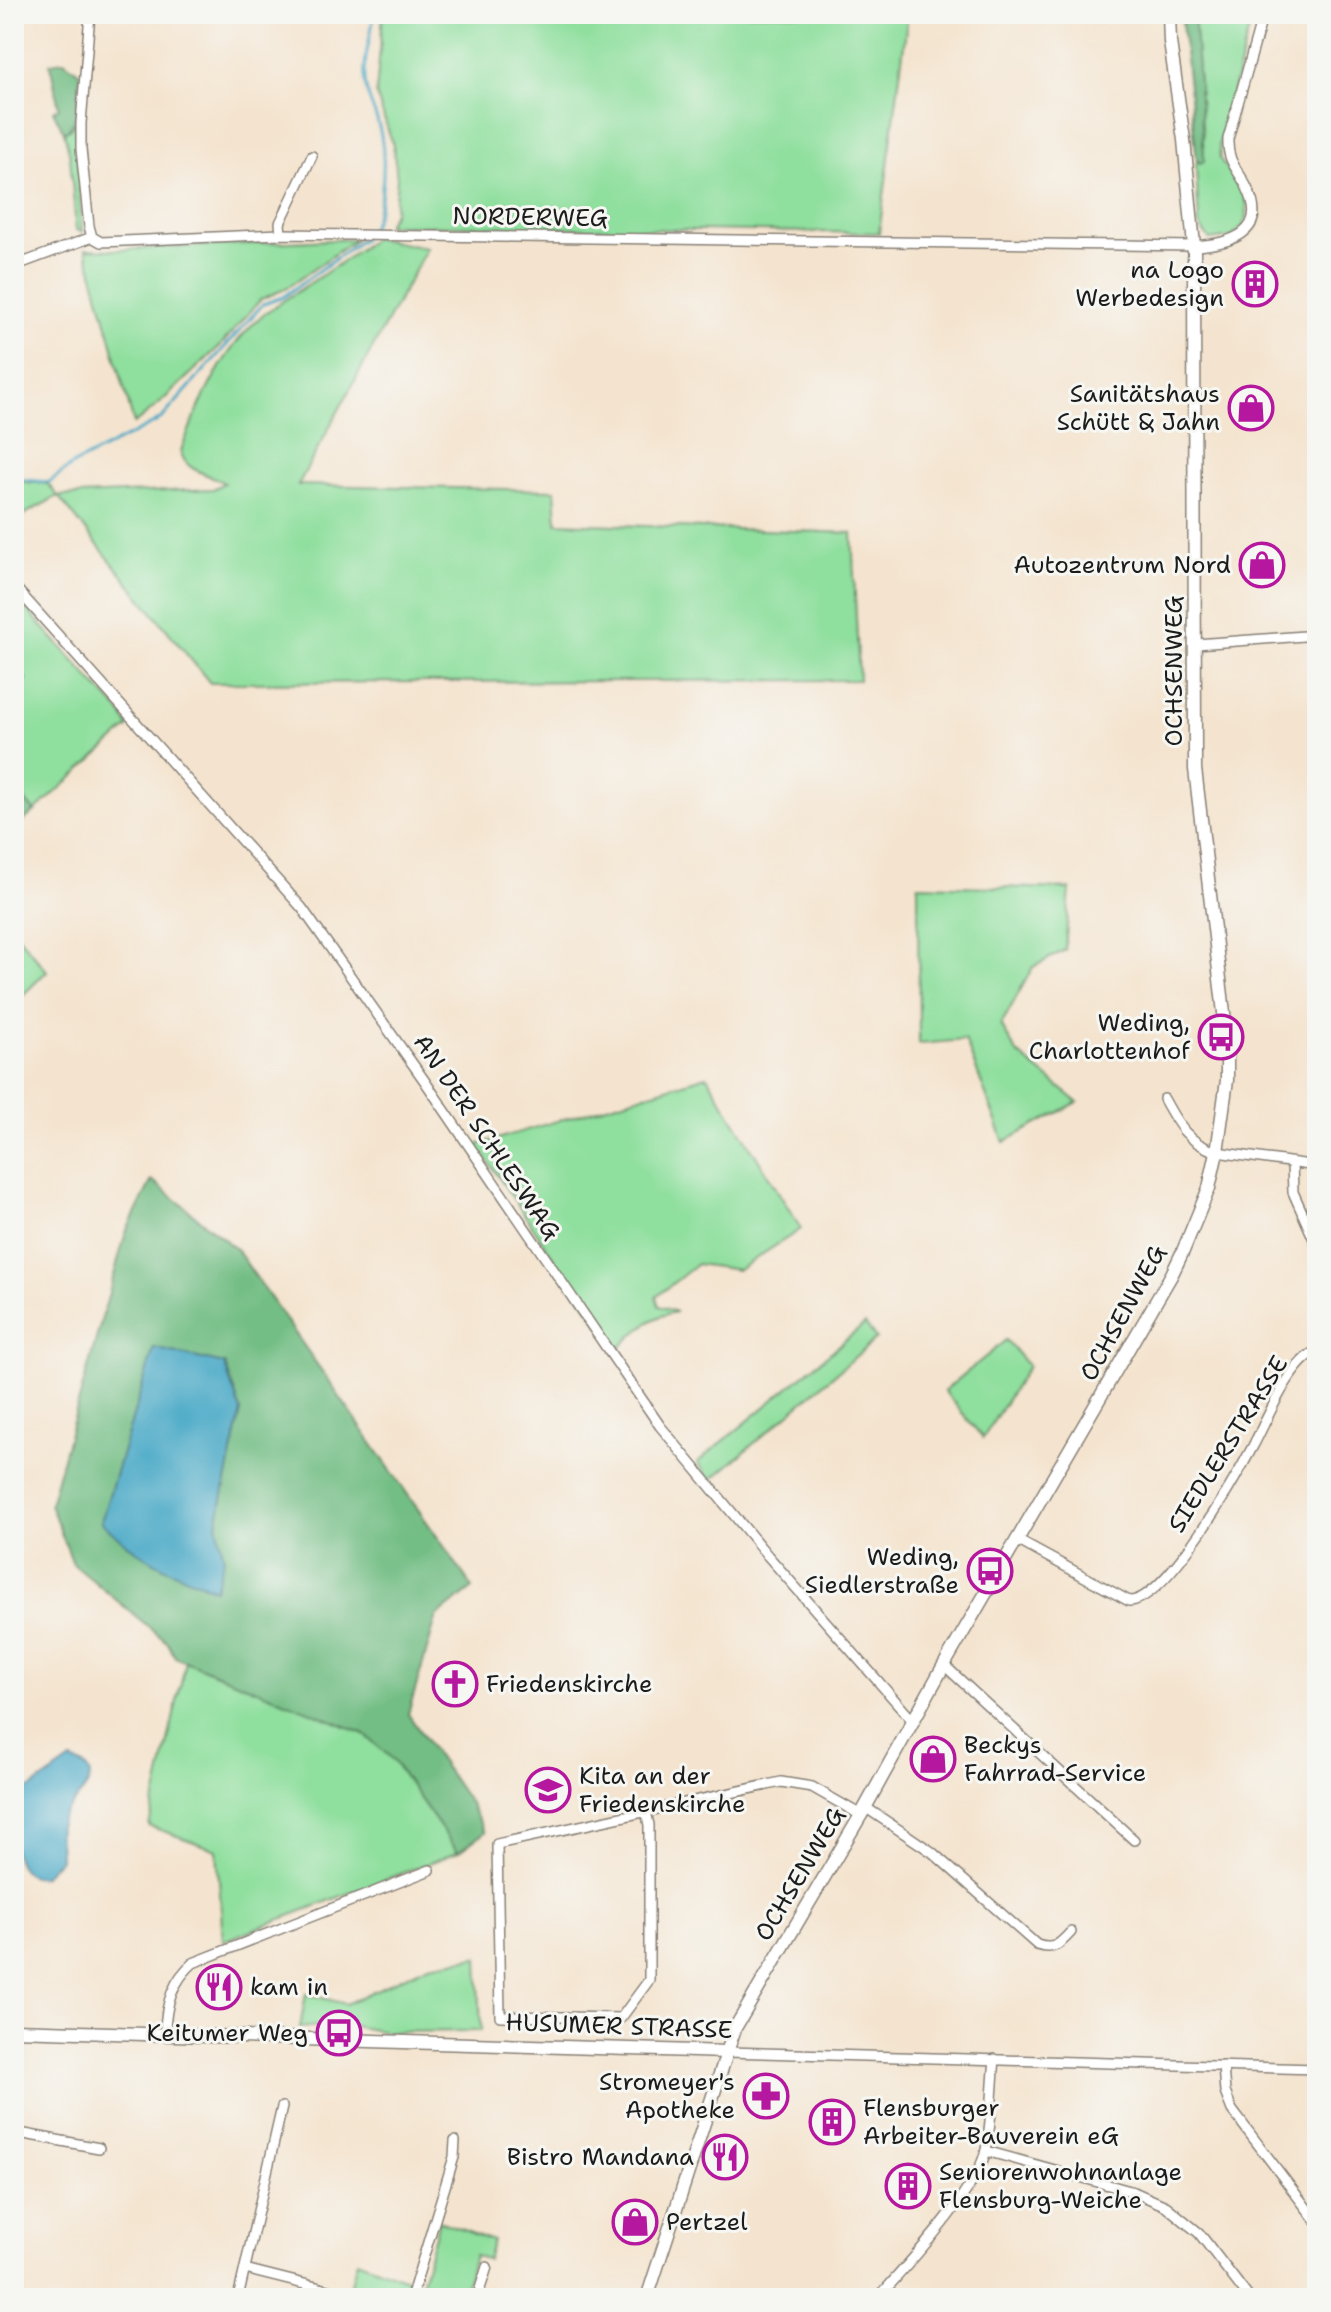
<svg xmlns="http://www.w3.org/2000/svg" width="1331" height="2312" font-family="'Shantell Sans',sans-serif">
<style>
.green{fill:#8fdf9e;stroke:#567e5d;stroke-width:2}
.forest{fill:#73be85;stroke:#486d50;stroke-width:2;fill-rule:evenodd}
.water{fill:#47a8c6;stroke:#326271;stroke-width:2}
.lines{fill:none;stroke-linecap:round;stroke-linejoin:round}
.stream{stroke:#47a8c6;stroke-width:3}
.minor-casing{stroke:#888076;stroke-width:12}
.major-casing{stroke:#888076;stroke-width:15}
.minor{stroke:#fff;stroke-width:9}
.major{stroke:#fff;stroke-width:12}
.labels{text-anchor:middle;stroke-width:6;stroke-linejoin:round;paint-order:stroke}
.street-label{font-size:24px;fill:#1c1c1c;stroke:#f6f6f2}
.poi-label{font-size:24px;fill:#1c1c1c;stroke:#f6f6f2;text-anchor:end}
</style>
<rect width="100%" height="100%" fill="#f6f6f2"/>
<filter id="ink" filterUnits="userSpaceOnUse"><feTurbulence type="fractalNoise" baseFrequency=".0125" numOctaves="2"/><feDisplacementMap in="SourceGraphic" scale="16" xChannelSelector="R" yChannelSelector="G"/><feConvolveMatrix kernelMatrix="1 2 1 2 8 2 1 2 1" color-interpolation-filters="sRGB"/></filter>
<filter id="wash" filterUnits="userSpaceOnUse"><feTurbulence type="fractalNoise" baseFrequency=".006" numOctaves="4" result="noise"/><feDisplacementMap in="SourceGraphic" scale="32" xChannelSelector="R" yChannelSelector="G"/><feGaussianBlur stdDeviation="1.8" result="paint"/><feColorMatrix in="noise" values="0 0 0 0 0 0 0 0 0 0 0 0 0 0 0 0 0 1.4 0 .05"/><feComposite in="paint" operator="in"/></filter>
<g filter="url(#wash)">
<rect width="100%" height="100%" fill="#f4e4cf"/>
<g class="green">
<polygon points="383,14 908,14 879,233 387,225 394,212 397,178 393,145 376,94"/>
<polygon points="1194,14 1253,14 1219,144 1220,159 1242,191 1247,204 1247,217 1243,226 1232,237 1210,240 1199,225 1196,165 1197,160 1200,163 1204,156"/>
<polygon points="75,122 82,232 76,230 70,156 64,132 70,129"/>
<path d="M374,238L427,248L298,485L555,490L557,523L852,533L859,680L210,683L58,496L14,520V481L48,484L58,496L213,489L224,483C210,474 183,471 181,451C200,401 224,347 265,313L348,258Z"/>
<polygon points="356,239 285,289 261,299 221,345 159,404 134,424 86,249 113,250"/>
<polygon points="14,595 121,713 129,727 35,811 26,803 21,793 24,765 14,742 14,695 21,699 26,678 14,668"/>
<polygon points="918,885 1070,889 1065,950 1033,967 1001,1025 1017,1053 1078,1102 1004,1142 965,1040 919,1044"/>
<polygon points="14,931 47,971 14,1004"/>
<path d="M707,1076L801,1229L738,1270L697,1264L656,1297L659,1306L676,1312C649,1316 635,1333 617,1351L477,1145Z"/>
<polygon points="865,1324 876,1339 711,1480 697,1463"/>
<polygon points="1006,1340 1028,1366 983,1438 944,1391"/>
<polygon points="186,1661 363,1733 390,1756 458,1852 223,1941 217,1850 149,1826"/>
<polygon points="478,1957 481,2031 385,2032 342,2024 300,2028 306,1994 346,2004 429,1965"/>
<polygon points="439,2221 493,2241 487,2259 474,2256 462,2298 417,2298"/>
<polygon points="357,2260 409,2280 404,2296 396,2298 350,2287"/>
</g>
<g class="forest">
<polygon points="1181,14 1194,14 1204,156 1204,162 1200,163 1197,160"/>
<path d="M64,61L80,73V78C77,95 81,124 64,132L53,111L59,108L50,63Z"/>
<path d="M14,742C18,750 23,759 24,768C27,790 15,794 35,811L14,829Z"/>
<path d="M152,1180L237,1250L473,1588L437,1616L408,1714L470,1804L485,1832L458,1852L390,1757L363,1733L175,1657L168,1643L73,1564L50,1504L126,1232ZM154,1348L225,1364L241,1411L217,1523L223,1559L214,1589L101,1522Z"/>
</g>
<g class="water">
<path d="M154,1348L224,1364L241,1411L217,1523L224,1559L215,1589C170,1572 136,1556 101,1522Z"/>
<path d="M71,1760C117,1776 66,1801 60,1822C56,1834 61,1847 60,1859L44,1876C11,1882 9,1834 20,1815L14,1804V1789L31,1788Z"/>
</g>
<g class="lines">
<g class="stream">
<path d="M369,232C385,205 387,152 378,123C374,109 366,96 365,81C363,57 371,38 374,14"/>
<polyline points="14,479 49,482 74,464 154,423 163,417 263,304 283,297 364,238"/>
</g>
</g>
</g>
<g filter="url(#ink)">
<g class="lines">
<g class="minor-casing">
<g id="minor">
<path d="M90,14L81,123V149L89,226L92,237L101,242L281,234L1194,246C1228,244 1269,234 1248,190C1239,169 1227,164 1228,139L1263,14"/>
<polyline points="281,234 280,223 312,156"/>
<polyline points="14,266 92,237"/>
<polyline points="14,586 302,908 424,1080 660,1426 768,1556 913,1721"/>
<polyline points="1196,644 1317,635"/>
<path d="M1164,1099C1178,1125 1188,1143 1217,1152L1317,1166"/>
<polyline points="1292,1163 1293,1192 1317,1246"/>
<path d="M1017,1540L1129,1601C1165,1602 1236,1478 1253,1446C1267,1420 1290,1361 1317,1351"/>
<polyline points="944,1665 1134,1840"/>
<path d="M865,1807L932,1852L1037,1945C1054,1951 1060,1944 1071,1932"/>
<polyline points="646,1811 649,1825 649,1980 621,2018 500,2016 497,1844 781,1782 812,1787 861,1815"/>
<path d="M165,2034C165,2007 172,1981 193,1963L430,1870"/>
<polyline points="727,2052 1317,2069"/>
<polyline points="1223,2066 1225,2092 1232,2110 1317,2222"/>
<polyline points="14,2132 99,2148"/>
<polyline points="986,2151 1134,2192 1166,2206 1199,2233 1249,2298"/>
<polyline points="245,2269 360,2298"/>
<polyline points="238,2298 282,2107"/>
<polyline points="411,2298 454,2157 455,2141"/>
<polyline points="477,2298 487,2267"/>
<path d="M878,2298C907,2265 977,2191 986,2150C992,2121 992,2088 995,2059"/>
</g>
</g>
<g class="major-casing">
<g id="major">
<polyline points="14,2030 727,2052"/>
<polyline points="647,2298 735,2028 861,1815 944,1665 1172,1274 1183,1251 1209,1188 1217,1152 1227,1080 1227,1038 1195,769 1194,246 1184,140 1170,42 1169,14"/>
</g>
</g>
<use href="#minor" class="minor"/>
<use href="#major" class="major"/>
</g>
</g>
<defs>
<g id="building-ring" transform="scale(2.3)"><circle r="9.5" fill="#f6f6f2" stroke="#b5179e" stroke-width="1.5"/><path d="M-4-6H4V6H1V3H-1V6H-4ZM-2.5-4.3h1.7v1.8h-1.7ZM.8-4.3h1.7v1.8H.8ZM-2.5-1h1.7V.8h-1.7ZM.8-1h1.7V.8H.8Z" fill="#b5179e"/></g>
<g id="shop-ring" transform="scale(2.3)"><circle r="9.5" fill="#f6f6f2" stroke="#b5179e" stroke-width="1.5"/><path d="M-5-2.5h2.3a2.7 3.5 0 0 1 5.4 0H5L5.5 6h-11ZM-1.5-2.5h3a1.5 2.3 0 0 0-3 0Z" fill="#b5179e"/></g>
<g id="bus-ring" transform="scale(2.3)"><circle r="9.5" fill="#f6f6f2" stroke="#b5179e" stroke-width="1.5"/><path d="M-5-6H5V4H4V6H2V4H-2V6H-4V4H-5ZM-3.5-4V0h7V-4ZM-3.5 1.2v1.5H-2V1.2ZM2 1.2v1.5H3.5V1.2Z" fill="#b5179e"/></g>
<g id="church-ring" transform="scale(2.3)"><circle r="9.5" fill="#f6f6f2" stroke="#b5179e" stroke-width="1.5"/><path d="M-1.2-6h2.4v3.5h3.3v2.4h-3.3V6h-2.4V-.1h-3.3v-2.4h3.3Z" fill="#b5179e"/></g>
<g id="school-ring" transform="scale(2.3)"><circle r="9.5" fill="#f6f6f2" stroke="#b5179e" stroke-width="1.5"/><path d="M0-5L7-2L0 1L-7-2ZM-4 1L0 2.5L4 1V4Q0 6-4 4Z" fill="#b5179e"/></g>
<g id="restaurant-ring" transform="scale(2.3)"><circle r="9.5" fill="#f6f6f2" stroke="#b5179e" stroke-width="1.5"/><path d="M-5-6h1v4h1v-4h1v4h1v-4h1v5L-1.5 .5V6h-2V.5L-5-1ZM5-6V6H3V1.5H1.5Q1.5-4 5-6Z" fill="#b5179e"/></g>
<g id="pharmacy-ring" transform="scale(2.3)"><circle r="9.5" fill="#f6f6f2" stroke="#b5179e" stroke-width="1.5"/><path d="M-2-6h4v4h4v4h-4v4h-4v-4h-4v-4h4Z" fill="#b5179e"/></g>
</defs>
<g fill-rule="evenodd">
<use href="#building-ring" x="1255" y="284"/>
<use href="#shop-ring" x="1251" y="408"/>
<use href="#shop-ring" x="1262" y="565"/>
<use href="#bus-ring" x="1221" y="1037"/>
<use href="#bus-ring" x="990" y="1571"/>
<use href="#church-ring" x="455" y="1684"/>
<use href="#shop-ring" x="933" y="1759"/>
<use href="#school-ring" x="548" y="1790"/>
<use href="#restaurant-ring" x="219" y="1987"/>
<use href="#bus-ring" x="339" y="2033"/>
<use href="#pharmacy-ring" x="766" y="2096"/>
<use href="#building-ring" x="832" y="2122"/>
<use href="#restaurant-ring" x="725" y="2157"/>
<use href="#building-ring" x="908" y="2186"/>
<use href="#shop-ring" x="635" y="2222"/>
</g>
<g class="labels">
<g class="street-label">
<text transform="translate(530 217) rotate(1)" y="8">NORDERWEG</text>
<text transform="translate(1174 671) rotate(-90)" y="8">OCHSENWEG</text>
<text transform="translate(487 1137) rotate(56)" y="8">AN DER SCHLESWAG</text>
<text transform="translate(1123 1313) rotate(-61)" y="8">OCHSENWEG</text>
<text transform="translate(1228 1444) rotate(-58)" y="8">SIEDLERSTRASSE</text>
<text transform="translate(800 1874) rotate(-59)" y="8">OCHSENWEG</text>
<text transform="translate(619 2026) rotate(2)" y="8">HUSUMER STRASSE</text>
</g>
<g class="poi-label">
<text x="1224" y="278">na Logo<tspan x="1224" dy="28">Werbedesign</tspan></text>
<text x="1220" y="402">Sanitätshaus<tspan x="1220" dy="28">Schütt &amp; Jahn</tspan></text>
<text x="1231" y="573">Autozentrum Nord</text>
<text x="1190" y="1031">Weding,<tspan x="1190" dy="28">Charlottenhof</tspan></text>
<text x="959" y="1565">Weding,<tspan x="959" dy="28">Siedlerstraße</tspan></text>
<text x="486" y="1692" text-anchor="start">Friedenskirche</text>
<text x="964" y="1753" text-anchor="start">Beckys<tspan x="964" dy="28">Fahrrad-Service</tspan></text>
<text x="579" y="1784" text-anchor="start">Kita an der<tspan x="579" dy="28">Friedenskirche</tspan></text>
<text x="250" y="1995" text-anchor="start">kam in</text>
<text x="308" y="2041">Keitumer Weg</text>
<text x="735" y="2090">Stromeyer's<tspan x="735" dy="28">Apotheke</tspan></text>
<text x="863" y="2116" text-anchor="start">Flensburger<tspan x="863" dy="28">Arbeiter-Bauverein eG</tspan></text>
<text x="694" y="2165">Bistro Mandana</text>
<text x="939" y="2180" text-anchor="start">Seniorenwohnanlage<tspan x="939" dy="28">Flensburg-Weiche</tspan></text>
<text x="666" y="2230" text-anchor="start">Pertzel</text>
</g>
</g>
<rect width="1331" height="2312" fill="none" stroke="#f6f6f2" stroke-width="48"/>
</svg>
